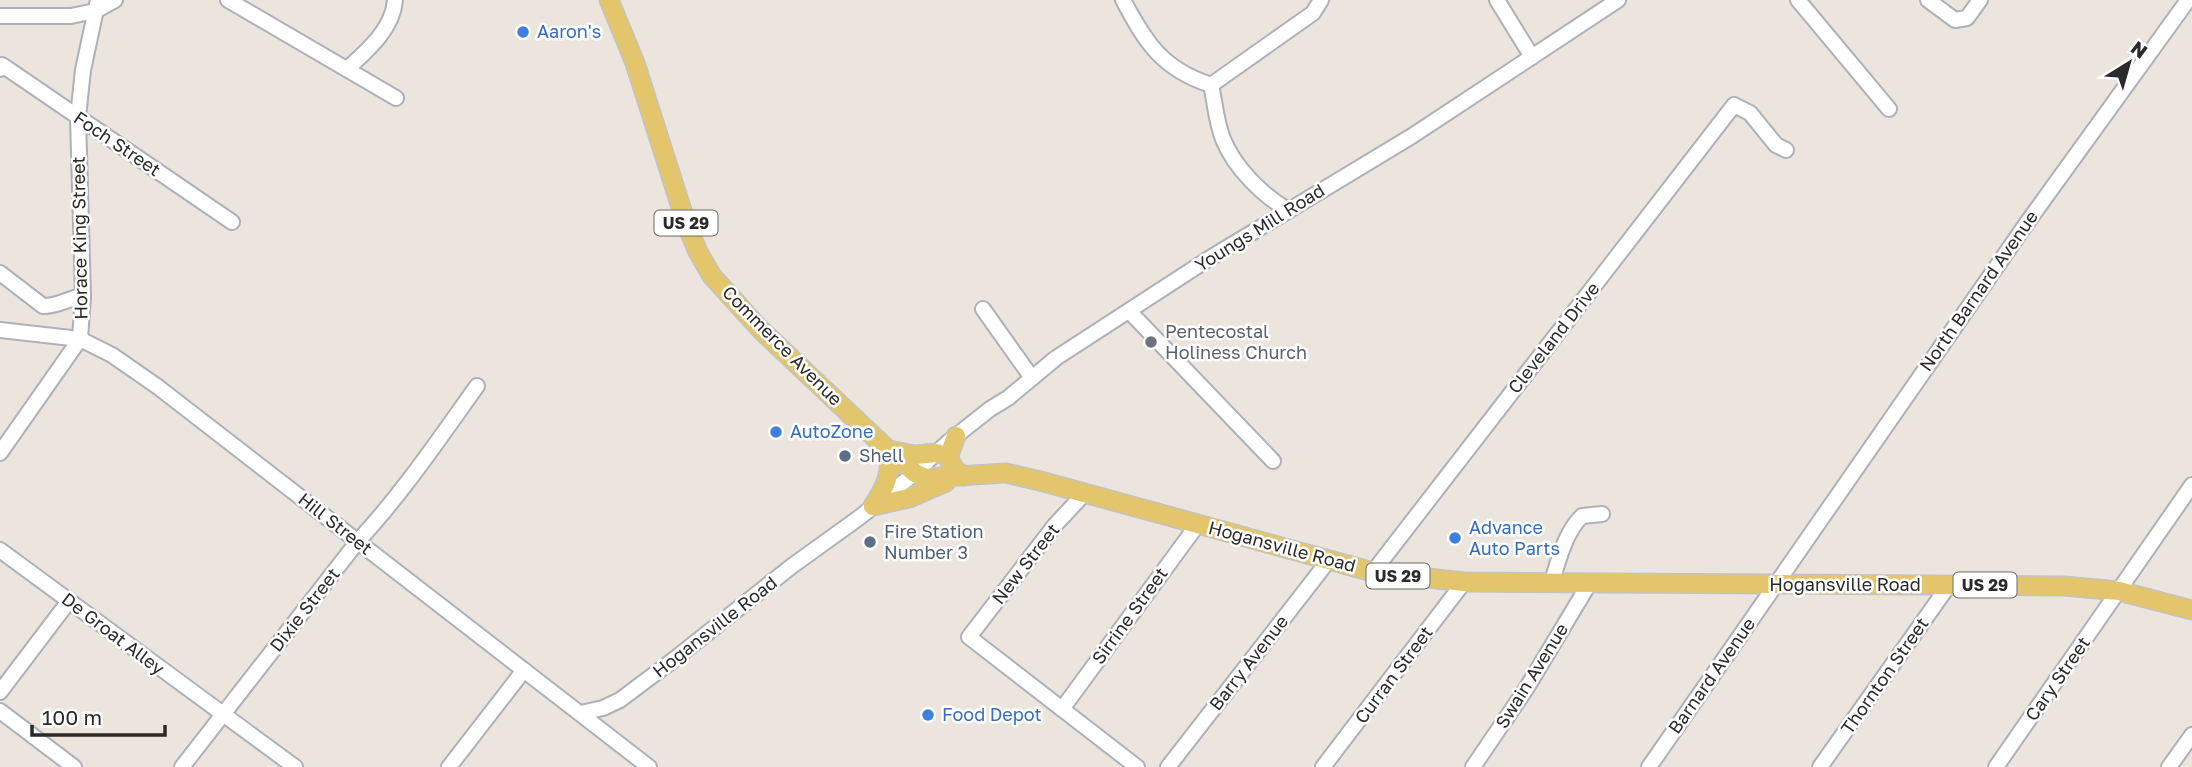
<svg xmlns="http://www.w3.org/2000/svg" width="2192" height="767" font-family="'Golos Text',sans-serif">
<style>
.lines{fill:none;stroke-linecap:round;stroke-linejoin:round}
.minor-casing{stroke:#aeb0ba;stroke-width:18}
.major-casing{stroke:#c3c3c3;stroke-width:21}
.minor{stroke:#fff;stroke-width:14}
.major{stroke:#e3c66b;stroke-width:18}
.shop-dot{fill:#3f7fe0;stroke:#fff;stroke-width:2.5}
.worship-dot{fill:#6b7280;stroke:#fff;stroke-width:2.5}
.service-dot{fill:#5c6f8a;stroke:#fff;stroke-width:2.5}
.labels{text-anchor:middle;stroke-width:5;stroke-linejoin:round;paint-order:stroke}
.shield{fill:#fff;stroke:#6a6a6a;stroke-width:2}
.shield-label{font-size:16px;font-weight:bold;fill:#2a2a2a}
.shop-label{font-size:18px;fill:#366cbe;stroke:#fff;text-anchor:start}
.street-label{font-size:18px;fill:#2a2a2a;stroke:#fff}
.worship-label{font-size:18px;fill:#5b616d;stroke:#fff;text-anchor:start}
.service-label{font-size:18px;fill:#4e5e75;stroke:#fff;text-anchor:start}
</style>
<rect width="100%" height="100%" fill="#ebe5de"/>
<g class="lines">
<g class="minor-casing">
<g id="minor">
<polyline points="228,0 396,98"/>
<path d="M1123,0C1146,43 1162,69 1211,85C1215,102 1216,122 1223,139C1234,167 1262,195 1288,210"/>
<polyline points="1497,0 1532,57"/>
<polyline points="1798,0 1889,109"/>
<polyline points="1928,0 1955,20 1967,18 1980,0"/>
<polyline points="0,16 71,16 95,11 115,0"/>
<polyline points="0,69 2,65 232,222"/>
<path d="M347,69C367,51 393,29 395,0"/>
<polyline points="1211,85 1313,13 1321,0"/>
<path d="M0,273L43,306C56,307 69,298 83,296"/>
<polyline points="983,309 1032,378"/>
<polyline points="1129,311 1273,461"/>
<polyline points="0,330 80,339 112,355 158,387 649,767"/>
<polyline points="0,453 80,339 83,296 78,117 83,70 98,0"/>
<polyline points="1085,493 1055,525 969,637 1137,767"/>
<polyline points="0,550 295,767"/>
<polyline points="1373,572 1734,105 1750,113 1776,145 1786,150"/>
<path d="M1551,584C1559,560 1564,534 1582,516L1602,514"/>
<polyline points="0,692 69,601"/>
<polyline points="1062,709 1198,524"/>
<polyline points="0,711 74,767"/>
<polyline points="581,713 603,708 620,700 672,661 792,566 860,517 915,473 947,443 990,409 1008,398 1056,358 1210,258 1412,136 1618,0"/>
<path d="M182,767L358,541C402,494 439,439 477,386"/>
<polyline points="449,767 524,670"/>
<polyline points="1168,767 1329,560"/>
<polyline points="1323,767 1464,582"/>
<polyline points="1473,767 1526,689 1589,584"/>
<polyline points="1649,767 2029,220 2188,0"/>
<polyline points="1820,767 1949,585"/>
<polyline points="1996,767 2192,485"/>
<polyline points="2169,767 2192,735"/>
</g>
</g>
<g class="major-casing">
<g id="major">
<polyline points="609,0 635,63 686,223 698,252 712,276 761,330 888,450 915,473 925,478 1006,473 1044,482 1373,572 1464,582 2064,586 2119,591 2192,610"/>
<polyline points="956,436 948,458 956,471 964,476"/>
<polyline points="888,450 915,455 937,453"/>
<polyline points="873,506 909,498 946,482"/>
<path d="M873,506C885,488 893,472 888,450"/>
</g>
</g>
<use href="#minor" class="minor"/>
<use href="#major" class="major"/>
</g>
<g class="shop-dot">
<circle cx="523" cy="32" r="7"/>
<circle cx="776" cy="432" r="7"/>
<circle cx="1455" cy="538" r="7"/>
<circle cx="928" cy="715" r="7"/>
</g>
<circle class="worship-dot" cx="1151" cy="342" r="7"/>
<g class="service-dot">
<circle cx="845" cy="456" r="7"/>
<circle cx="870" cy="542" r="7"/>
</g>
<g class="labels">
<g class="shield">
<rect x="654.5" y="210.5" width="63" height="25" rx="5"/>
<rect x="1366.5" y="563.5" width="63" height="25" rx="5"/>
<rect x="1953.5" y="572.5" width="63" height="25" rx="5"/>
</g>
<g class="shield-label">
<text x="686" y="229">US 29</text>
<text x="1398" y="582">US 29</text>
<text x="1985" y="591">US 29</text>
</g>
<g class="shop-label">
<text x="537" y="38">Aaron's</text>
<text x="790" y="438">AutoZone</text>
<text x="1469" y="534">Advance<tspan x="1469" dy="21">Auto Parts</tspan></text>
<text x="942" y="721">Food Depot</text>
</g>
<g class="street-label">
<text transform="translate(117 144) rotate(34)" y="6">Foch Street</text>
<text transform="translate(1260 228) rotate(-32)" y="6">Youngs Mill Road</text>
<text transform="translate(80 238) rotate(-91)" y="6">Horace King Street</text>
<text transform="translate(1979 291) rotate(-55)" y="6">North Barnard Avenue</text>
<text transform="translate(1554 338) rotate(-52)" y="6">Cleveland Drive</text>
<text transform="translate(782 346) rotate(45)" y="6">Commerce Avenue</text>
<text transform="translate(335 524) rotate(38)" y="6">Hill Street</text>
<text transform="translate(1282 547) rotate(15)" y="6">Hogansville Road</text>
<text transform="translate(1026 564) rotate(-52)" y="6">New Street</text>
<text x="1845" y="591">Hogansville Road</text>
<text transform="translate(305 610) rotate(-52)" y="6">Dixie Street</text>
<text transform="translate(1130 616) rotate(-54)" y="6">Sirrine Street</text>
<text transform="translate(715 627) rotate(-38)" y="6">Hogansville Road</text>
<text transform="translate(113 634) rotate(37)" y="6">De Groat Alley</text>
<text transform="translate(1249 663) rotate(-52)" y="6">Barry Avenue</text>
<text transform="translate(1394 675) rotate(-53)" y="6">Curran Street</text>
<text transform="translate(1532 676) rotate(-58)" y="6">Swain Avenue</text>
<text transform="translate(1712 676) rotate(-55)" y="6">Barnard Avenue</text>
<text transform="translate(1885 676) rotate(-55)" y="6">Thornton Street</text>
<text transform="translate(2058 679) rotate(-55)" y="6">Cary Street</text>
</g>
<g class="worship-label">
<text x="1165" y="338">Pentecostal<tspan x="1165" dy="21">Holiness Church</tspan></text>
</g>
<g class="service-label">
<text x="859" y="462">Shell</text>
<text x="884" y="538">Fire Station<tspan x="884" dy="21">Number 3</tspan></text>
</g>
</g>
<g transform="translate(2129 63) rotate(37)" stroke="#ffffff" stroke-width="5" paint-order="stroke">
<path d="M0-5L12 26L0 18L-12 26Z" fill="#2a2a2a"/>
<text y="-10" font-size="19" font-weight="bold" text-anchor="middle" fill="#2a2a2a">N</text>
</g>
<path d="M32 725v10h133v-10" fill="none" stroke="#2a2a2a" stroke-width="3.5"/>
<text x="42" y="725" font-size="21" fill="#2a2a2a" stroke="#ffffff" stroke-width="5" paint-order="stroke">100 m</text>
</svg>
